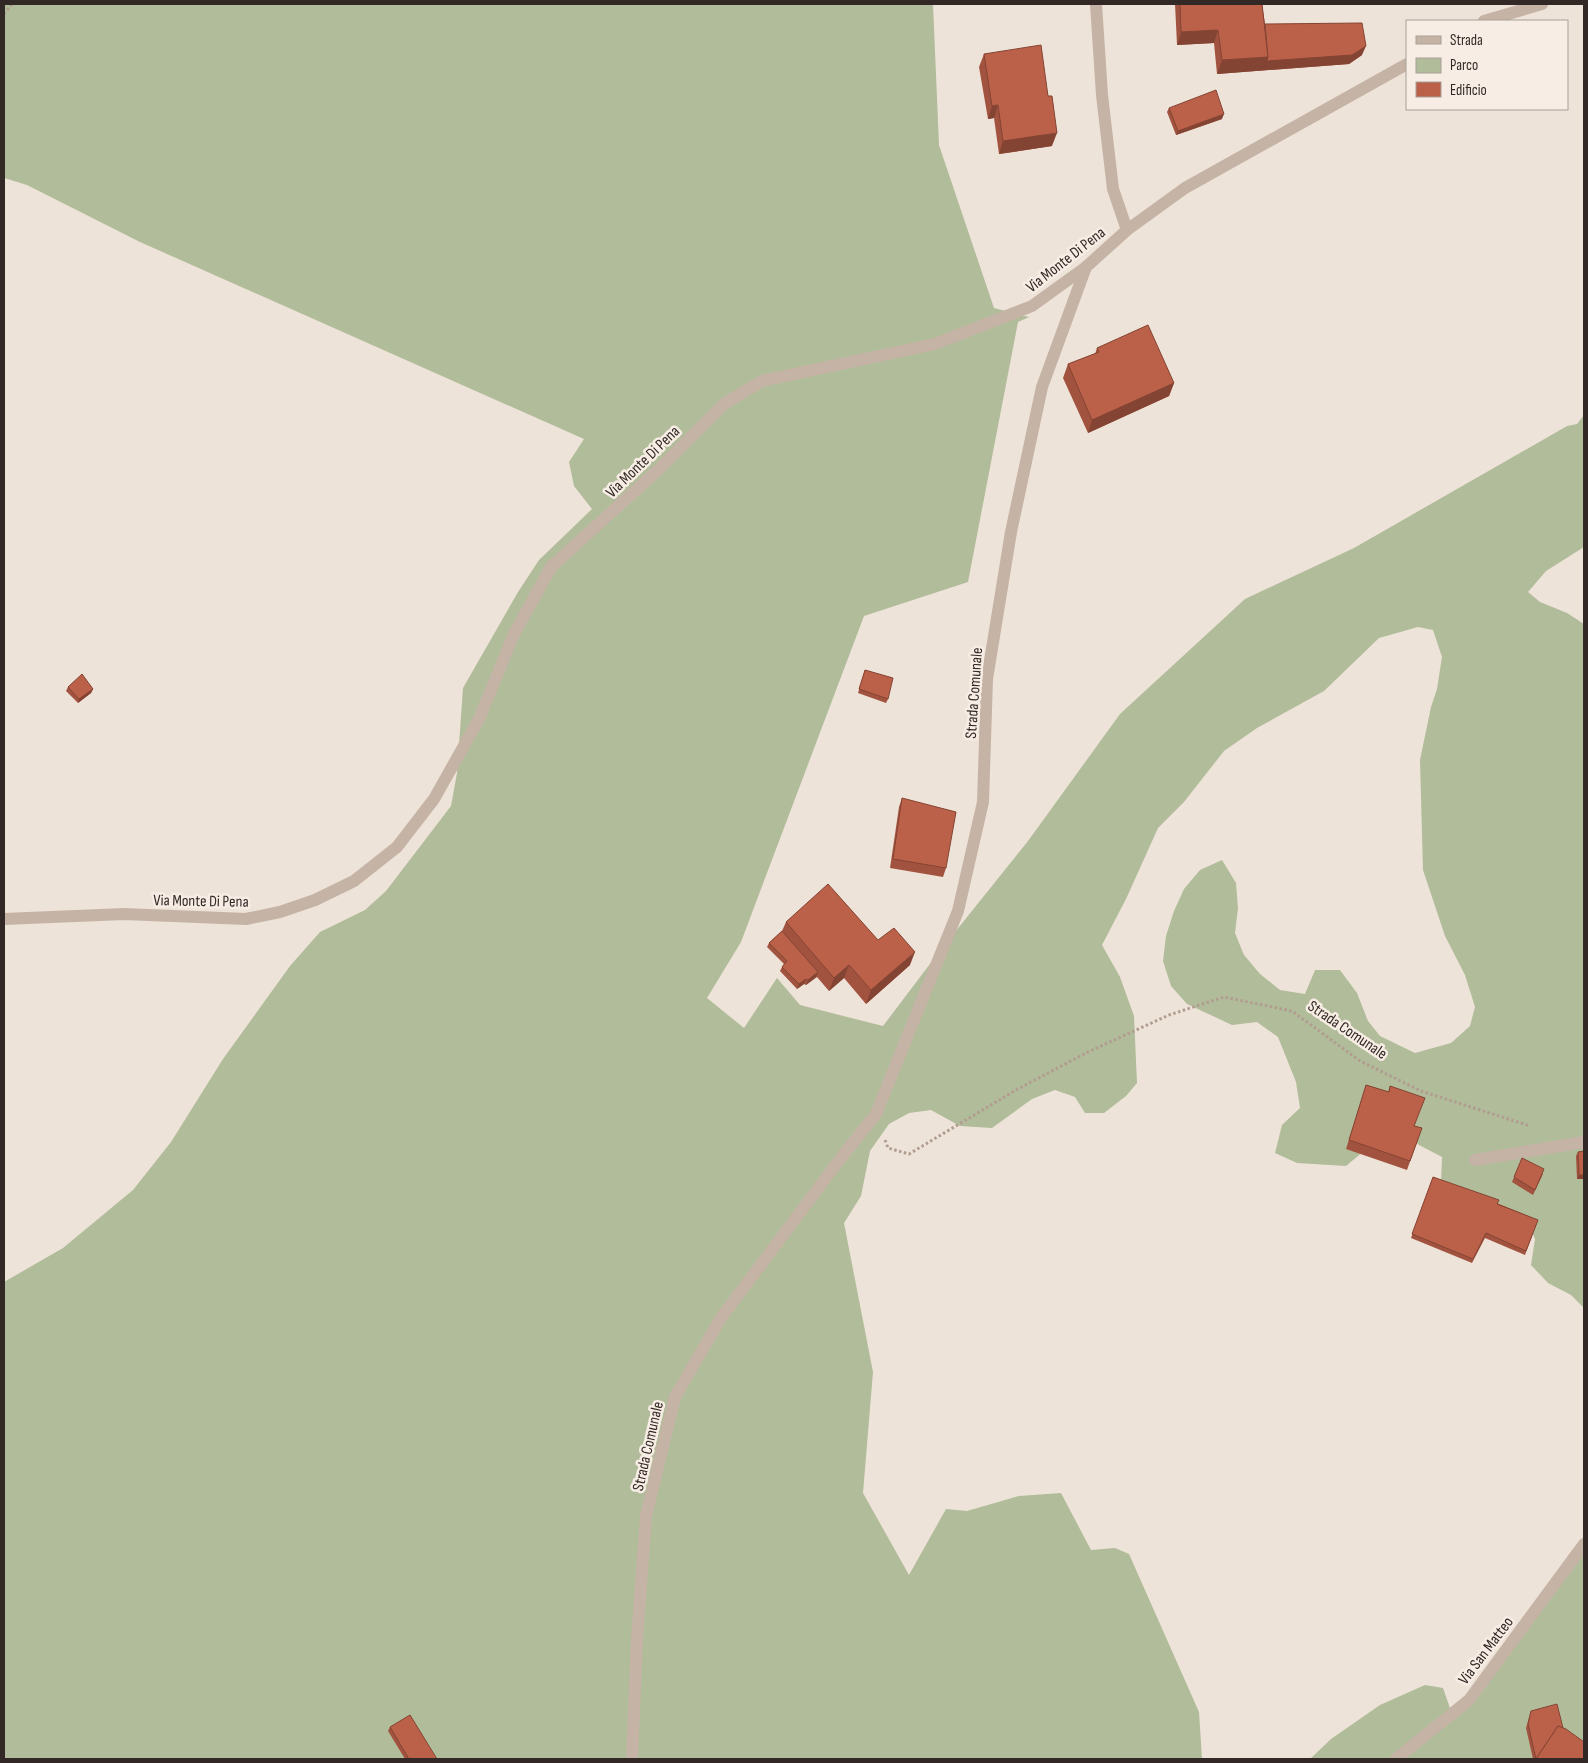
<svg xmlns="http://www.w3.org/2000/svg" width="1588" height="1763" font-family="'Sofia Sans Condensed',sans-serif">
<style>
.green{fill:#b1bc9a}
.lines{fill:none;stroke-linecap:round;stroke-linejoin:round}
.path{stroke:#b19d90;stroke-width:3;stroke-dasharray:2.5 2.5;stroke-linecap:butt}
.minor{stroke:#c5b3a5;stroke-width:12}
.wall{fill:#a2533f}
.shaded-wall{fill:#844433}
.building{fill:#bc6149;stroke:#844433}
.labels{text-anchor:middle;stroke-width:5;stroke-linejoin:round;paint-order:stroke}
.street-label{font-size:16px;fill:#322926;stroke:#f7ede4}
</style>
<rect width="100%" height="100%" fill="#eee3d8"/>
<g class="green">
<polygon points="4,4 933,4 939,145 994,308 1029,317 1018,322 968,582 864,616 741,942 707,998 744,1028 777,978 800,1005 883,1026 939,952 1028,841 1120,714 1245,599 1354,548 1567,426 1577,424 1584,415 1584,547 1546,571 1528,592 1540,602 1567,613 1584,624 1584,1308 1571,1295 1548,1283 1531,1265 1535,1239 1526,1217 1441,1183 1442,1157 1419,1145 1400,1127 1365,1150 1346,1166 1297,1163 1275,1153 1282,1125 1300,1108 1296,1082 1278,1037 1257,1022 1232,1025 1187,1004 1171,986 1163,961 1166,936 1174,911 1184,889 1200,870 1222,860 1236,883 1238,908 1235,933 1244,955 1260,974 1280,990 1305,994 1315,970 1340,970 1357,993 1368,1021 1380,1036 1415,1053 1451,1043 1470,1026 1475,1007 1465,975 1445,936 1423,870 1420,760 1431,707 1437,689 1442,657 1433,630 1418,627 1379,638 1324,691 1257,728 1224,751 1184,802 1158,828 1126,899 1102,945 1120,977 1134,1016 1137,1083 1126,1096 1104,1113 1085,1113 1075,1097 1055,1090 1032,1099 992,1128 960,1126 931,1110 909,1113 889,1124 870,1151 861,1196 844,1223 873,1372 863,1493 909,1575 946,1509 967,1511 1019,1496 1061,1493 1091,1550 1115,1548 1129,1554 1199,1712 1202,1759 4,1759 4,1282 63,1248 133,1190 171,1142 223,1059 290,966 320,932 365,910 386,891 451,806 457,773 463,688 518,592 539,560 592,509 574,486 569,462 584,439 140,242 27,185 4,178"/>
<polygon points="1584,1538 1584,1759 1310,1759 1331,1739 1380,1705 1425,1685 1443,1688 1452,1714 1551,1596"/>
</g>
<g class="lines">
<g class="path">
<polyline points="4,14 12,4"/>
<polyline points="885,1140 888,1148 909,1154 1016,1090 1088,1052 1169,1015 1224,997 1292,1011 1360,1061 1421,1091 1530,1126"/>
</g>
<g class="minor">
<polyline points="1096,4 1102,95 1113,189 1127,230"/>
<polyline points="1484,21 1542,4"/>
<polyline points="4,919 124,914 246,919 280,912 315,900 354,881 397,847 434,799 479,719 514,634 551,567 658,470 724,404 762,381 935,344 1032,306 1086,267 1127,230 1185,188 1407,64"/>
<polyline points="1475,1160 1584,1142"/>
<polyline points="632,1759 637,1639 646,1516 675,1397 721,1318 840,1159 876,1114 958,911 983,802 987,679 1011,532 1042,387 1086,267"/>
<polyline points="1396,1759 1469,1700 1584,1544"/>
</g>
</g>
<g class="wall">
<polygon points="1175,4 1262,4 1265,24 1362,55 1349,64 1217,74 1214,43 1177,45"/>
<polygon points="984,54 1052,146 999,154 994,118 988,119 979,67"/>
<polygon points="1169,108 1222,119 1176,135 1167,112"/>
<polygon points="1097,348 1174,383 1169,396 1088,433 1063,378 1068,364 1095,354"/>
<polygon points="865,670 888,699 886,703 858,693"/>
<polygon points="68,687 93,689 91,693 78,703 66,691"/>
<polygon points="902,798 946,868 943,877 890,868 899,807"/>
<polygon points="786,922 878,940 910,965 866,1004 844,978 829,991 817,977 806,985 804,984 797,989 780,971 782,967 784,964 767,947 769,943 782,931"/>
<polygon points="1366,1085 1388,1092 1390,1086 1415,1126 1422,1128 1407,1170 1346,1149"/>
<polygon points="1584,1151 1584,1179 1577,1179 1576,1156 1578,1152"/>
<polygon points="1522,1158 1543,1174 1533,1195 1512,1182"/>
<polygon points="1433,1177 1538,1220 1525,1255 1485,1238 1472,1263 1411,1238"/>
<polygon points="1531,1711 1563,1728 1584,1759 1533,1759 1526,1728"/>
<polygon points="390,1727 437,1759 405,1759 388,1731"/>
</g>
<g class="shaded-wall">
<polygon points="1218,30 1214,43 1177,45 1181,32"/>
<polygon points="1366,46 1362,55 1349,64 1217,74 1222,60 1268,57"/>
<polygon points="998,105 994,118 988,119 992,106"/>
<polygon points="1224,114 1222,119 1176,135 1178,131"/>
<polygon points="1057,133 1052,146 999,154 1003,141"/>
<polygon points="1174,383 1169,396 1088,433 1092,420"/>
<polygon points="93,689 91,693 78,703 79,699"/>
<polygon points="915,952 910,965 866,1004 871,990"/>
<polygon points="849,965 844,978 829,991 834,978"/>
<polygon points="818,972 816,977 806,985 808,980"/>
<polygon points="806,979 804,984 797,989 799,984"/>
<polygon points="1579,1175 1584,1175 1584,1179 1577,1179"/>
</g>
<g class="building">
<polygon points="1180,4 1262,4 1268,57 1222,60 1218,30 1181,32"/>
<polygon points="1362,23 1366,46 1352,55 1267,61 1268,57 1265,24"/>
<polygon points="1041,45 1048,96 1052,96 1057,133 1003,141 998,105 992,106 984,54"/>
<polygon points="1216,90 1224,114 1178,131 1169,108"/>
<polygon points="1148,325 1174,383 1092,420 1068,364 1099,352 1097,348"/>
<polygon points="865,670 893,678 888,699 859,689"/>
<polygon points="82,674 93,689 79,699 68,687"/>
<polygon points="902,798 956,812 946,868 893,859"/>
<polygon points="828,884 878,940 894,928 915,952 871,990 849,965 834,978 786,922"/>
<polygon points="782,931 818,972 808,980 806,979 799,984 782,967 787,961 769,943"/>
<polygon points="1366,1085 1389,1092 1390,1086 1425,1098 1414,1126 1422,1128 1410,1161 1349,1140"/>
<polygon points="1584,1151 1584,1175 1579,1175 1578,1152"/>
<polygon points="1522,1158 1544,1169 1535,1190 1514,1177"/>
<polygon points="1433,1177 1499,1200 1497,1204 1538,1220 1526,1251 1486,1233 1473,1259 1412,1234"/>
<polygon points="1557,1704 1563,1728 1558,1726 1536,1759 1528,1724 1531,1711"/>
<polygon points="410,1715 437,1759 409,1759 390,1727"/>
<polygon points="1558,1726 1566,1729 1584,1742 1584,1759 1536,1759"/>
</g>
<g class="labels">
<g class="street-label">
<text transform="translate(1065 259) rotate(-38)" y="6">Via Monte Di Pena</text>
<text transform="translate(642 461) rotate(-44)" y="6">Via Monte Di Pena</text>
<text transform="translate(973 693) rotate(-86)" y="6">Strada Comunale</text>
<text transform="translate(201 900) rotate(1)" y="6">Via Monte Di Pena</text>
<text transform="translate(1348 1029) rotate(34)" y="6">Strada Comunale</text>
<text transform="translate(647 1446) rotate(-77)" y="6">Strada Comunale</text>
<text transform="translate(1485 1650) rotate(-53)" y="6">Via San Matteo</text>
</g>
</g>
<rect width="1588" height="1763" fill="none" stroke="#322926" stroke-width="10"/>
<rect x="1406" y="20" width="162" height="90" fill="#f7ede4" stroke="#a89f98"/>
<rect x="1416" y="36" width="25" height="8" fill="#c5b3a5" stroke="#a89f98"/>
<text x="1450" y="45" font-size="15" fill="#322926">Strada</text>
<rect x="1416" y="58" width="25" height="15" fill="#b1bc9a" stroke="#a89f98"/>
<text x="1450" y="70" font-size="15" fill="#322926">Parco</text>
<rect x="1416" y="82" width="25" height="15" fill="#bc6149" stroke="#a89f98"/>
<text x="1450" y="95" font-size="15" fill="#322926">Edificio</text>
</svg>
